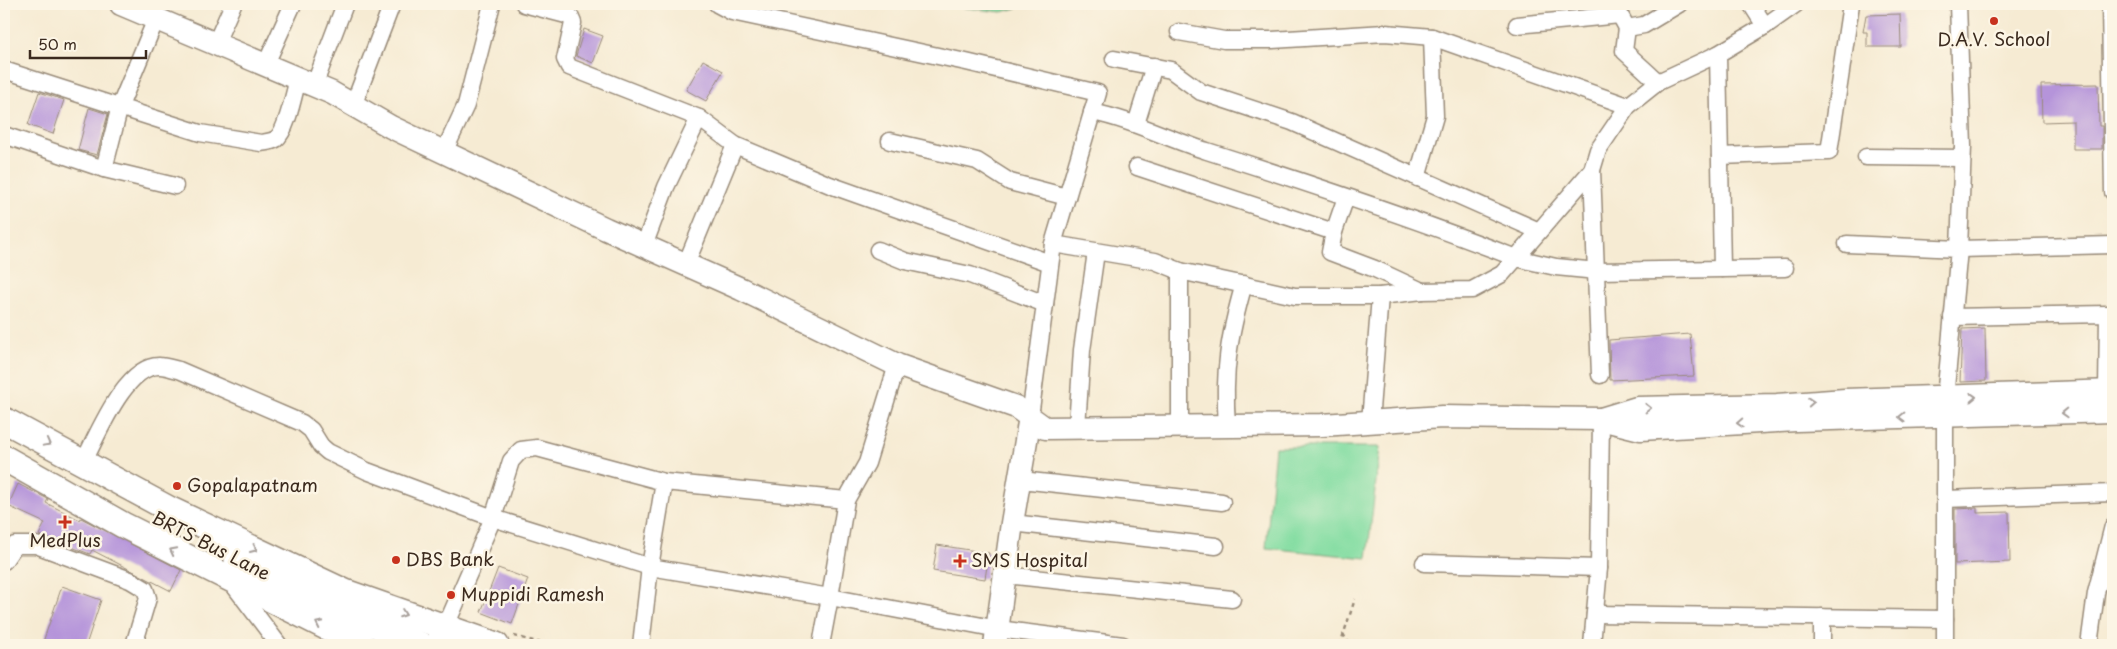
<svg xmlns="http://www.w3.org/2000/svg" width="2117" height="649" font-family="'Playpen Sans',sans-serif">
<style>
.green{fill:#83dda2;stroke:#5f8460}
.building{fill:#b594da}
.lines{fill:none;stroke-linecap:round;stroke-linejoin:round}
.street-casing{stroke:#988a78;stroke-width:19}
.secondary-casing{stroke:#988a78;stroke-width:25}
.primary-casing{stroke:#988a78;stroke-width:28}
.path{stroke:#988a78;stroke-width:2.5;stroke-dasharray:4 4;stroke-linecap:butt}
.street{stroke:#fff;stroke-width:16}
.secondary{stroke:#fff;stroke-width:22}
.primary{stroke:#fff;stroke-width:25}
.oneway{stroke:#a79f9a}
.poi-dot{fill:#c8321e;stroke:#fcf5e5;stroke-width:2}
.labels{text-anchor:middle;stroke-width:5;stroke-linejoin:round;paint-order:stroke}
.poi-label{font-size:18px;fill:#3b2a1e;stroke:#fcf5e5;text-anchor:start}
.street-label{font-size:18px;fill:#3b2a1e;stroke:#fcf5e5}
</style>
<rect width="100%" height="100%" fill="#fcf5e5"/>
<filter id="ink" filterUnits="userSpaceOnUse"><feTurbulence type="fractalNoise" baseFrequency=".02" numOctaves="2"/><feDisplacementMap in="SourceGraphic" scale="10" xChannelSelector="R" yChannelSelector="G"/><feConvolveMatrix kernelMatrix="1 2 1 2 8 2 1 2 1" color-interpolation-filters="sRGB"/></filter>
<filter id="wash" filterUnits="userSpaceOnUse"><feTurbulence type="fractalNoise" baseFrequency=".0096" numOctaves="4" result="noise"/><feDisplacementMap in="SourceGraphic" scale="20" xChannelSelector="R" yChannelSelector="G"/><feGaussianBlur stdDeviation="1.12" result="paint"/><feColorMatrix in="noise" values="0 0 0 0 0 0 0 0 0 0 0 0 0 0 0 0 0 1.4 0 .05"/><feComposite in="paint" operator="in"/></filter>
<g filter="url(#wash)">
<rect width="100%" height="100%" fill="#f6ebd3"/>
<g class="green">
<polygon points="932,4 1031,4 1002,12"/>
<polygon points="1275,447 1380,447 1367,558 1266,548"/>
</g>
<g id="blocks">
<g class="building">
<polygon points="1900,14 1901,47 1867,47 1867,32 1863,32 1866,15"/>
<polygon points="584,29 603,36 593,63 576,56"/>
<polygon points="703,60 723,71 706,101 686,90"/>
<polygon points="2098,84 2099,126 2102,126 2102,149 2073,149 2073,121 2042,122 2041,85"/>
<polygon points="39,92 64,100 53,134 28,125"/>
<polygon points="89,108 108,114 97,155 78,150"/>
<polygon points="1985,328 1986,381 1960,382 1962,329"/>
<polygon points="1690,334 1694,376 1610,380 1609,340"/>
<polygon points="18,484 48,499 46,503 80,520 81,518 181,570 171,591 92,550 90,554 39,535 45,523 8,506"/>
<polygon points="1977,508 1977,513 2009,512 2010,562 1955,564 1955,509"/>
<polygon points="937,545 989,553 985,579 933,571"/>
<polygon points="498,568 528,579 512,624 481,612"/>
<polygon points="62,586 101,600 86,645 42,645"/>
</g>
</g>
</g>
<g filter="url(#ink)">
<use href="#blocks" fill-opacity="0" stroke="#988a78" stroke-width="1"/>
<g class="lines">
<g class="street-casing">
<g id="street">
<polyline points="524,4 570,16 573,23 565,59 569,67 699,118 735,145 830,185 1050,263"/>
<polyline points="717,4 732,12 966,62 1098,93 1053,244 1030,417"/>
<polyline points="1614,4 1627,28 1624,51 1658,82"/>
<polyline points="1751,4 1765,26"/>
<polyline points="1958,4 1963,146 1959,249 2113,245"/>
<polyline points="2110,4 2113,192"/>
<polyline points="1517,25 1620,15"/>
<polyline points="1627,28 1644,25 1679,4"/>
<polyline points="1179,32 1224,40 1272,40 1385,33 1432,37 1628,106"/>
<polyline points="215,45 233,4"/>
<polyline points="1718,54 1722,269"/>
<polyline points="1114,59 1171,70 1201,92 1292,122 1539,231"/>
<polyline points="265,66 293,4"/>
<path d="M4,70L200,133L261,143C266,142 271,142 276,139C287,131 294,93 298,79"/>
<polyline points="314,86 345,4"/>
<polyline points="353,106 392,4"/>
<path d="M1092,112C1132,120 1168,139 1207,151C1311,184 1414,218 1516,258L1592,170L1598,150L1628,106L1658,82L1718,54L1765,26L1796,4"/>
<polyline points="1136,124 1154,66"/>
<polyline points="4,135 104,169 120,106 156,19"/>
<polyline points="890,141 977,161 1010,182 1067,197"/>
<polyline points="444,152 466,105 492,4"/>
<polyline points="1720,156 1829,152 1851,4"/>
<polyline points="1866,157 1962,158"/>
<polyline points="1137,167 1334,232 1330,252 1375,269 1422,291"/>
<polyline points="104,169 175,186"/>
<polyline points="1592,170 1600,375"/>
<polyline points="1417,178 1435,116 1432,37"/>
<polyline points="1334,232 1346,197"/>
<polyline points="1053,244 1155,261 1180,271 1295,296 1380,296 1422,291 1472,290 1502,274 1516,258 1556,267 1597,271 1785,268"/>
<polyline points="1847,244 1959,249 1945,398 1945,645"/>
<polyline points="644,246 666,187 699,118"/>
<polyline points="878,250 905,261 970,275 1045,304"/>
<polyline points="686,264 735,145"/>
<polyline points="1952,317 2108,314 2107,391"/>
<polyline points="1370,422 1380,296"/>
<polyline points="1180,426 1180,271"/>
<path d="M1227,426C1223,371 1229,336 1244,284"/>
<polyline points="1077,427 1082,350 1096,252"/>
<path d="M83,463C97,437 125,364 160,366C166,366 173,369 179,370L302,423L311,430L321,446L328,452L367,471L493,518L650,567L830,597L821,645"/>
<polyline points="1021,480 1222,502"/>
<polyline points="1945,499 2113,493"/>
<polyline points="846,500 830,597 998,629 1123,645"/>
<polyline points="1012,523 1216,546"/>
<polyline points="4,561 15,545 36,545 130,580 145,589 148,598 134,645"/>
<polyline points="1424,563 1599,568"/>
<polyline points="1005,575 1232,599"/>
<polyline points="232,583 279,645"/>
<polyline points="1595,614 1945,619"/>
<polyline points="1822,617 1822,645"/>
<polyline points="445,628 493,518 511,461 521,450 537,448 664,482 846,500 867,463 897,365"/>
<polyline points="641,645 650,567 664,482"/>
<polyline points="1592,645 1599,568 1601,419"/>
<polyline points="2089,645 2096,593 2113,526"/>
</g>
</g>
<g class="secondary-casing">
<g id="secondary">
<polyline points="121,4 332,93 391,127 606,229 741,289 897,365 1016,407 1045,428 1322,425 1442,417 1601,419 1641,429 1796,420 2113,411"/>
<polyline points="1601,419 1637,408 1777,405 1845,400 2113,391"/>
<polyline points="436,645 445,628"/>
<polyline points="995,645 1012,523 1030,417"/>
</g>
</g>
<g class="primary-casing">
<g id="primary">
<polyline points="4,420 169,509 345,592 496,645"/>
<polyline points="4,458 123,525 362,645"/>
<polyline points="237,560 309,596 421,645"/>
</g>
</g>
<g class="path">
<polyline points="1343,634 1350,645"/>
<polyline points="514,636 549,645"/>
<polyline points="1340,645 1355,599"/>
</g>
<use href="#street" class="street"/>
<use href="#secondary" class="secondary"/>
<use href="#primary" class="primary"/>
</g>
<defs><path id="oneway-chevron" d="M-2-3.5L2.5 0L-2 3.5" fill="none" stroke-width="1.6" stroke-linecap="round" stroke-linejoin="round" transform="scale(1.25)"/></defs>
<g class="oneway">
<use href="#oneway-chevron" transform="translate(1973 397) rotate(-2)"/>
<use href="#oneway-chevron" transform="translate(1811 402) rotate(-4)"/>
<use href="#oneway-chevron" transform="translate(1648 408) rotate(-1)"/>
<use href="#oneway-chevron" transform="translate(2065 413) rotate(178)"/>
<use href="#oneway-chevron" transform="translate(1902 417) rotate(179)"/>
<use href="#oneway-chevron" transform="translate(1740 423) rotate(177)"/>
<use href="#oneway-chevron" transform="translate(47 443) rotate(28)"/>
<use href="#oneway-chevron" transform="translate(254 549) rotate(25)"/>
<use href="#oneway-chevron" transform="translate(173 551) rotate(-153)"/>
<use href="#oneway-chevron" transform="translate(403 614) rotate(20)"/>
<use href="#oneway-chevron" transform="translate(319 624) rotate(-154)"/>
</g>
</g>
<g class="poi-dot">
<circle cx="1994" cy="21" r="5"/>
<circle cx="177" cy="486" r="5"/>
<path d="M62.5 514.5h5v5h5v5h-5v5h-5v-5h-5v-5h5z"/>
<circle cx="396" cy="560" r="5"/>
<path d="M957.5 553.5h5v5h5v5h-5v5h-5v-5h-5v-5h5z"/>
<circle cx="451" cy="595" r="5"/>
</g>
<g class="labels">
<g class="poi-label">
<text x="1994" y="46" text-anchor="middle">D.A.V. School</text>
<text x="187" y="492">Gopalapatnam</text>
<text x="65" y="547" text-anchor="middle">MedPlus</text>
<text x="406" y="566">DBS Bank</text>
<text x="971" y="567">SMS Hospital</text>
<text x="461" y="601">Muppidi Ramesh</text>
</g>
<g class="street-label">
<text transform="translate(211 546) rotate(27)" y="6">BRTS Bus Lane</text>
</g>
</g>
<rect width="2117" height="649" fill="none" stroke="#fcf5e5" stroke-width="20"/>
<path d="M30 50v8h116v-8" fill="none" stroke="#3b2a1e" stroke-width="2.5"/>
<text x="38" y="50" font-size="15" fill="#3b2a1e" stroke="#fcf5e5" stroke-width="4" paint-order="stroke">50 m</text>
</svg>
